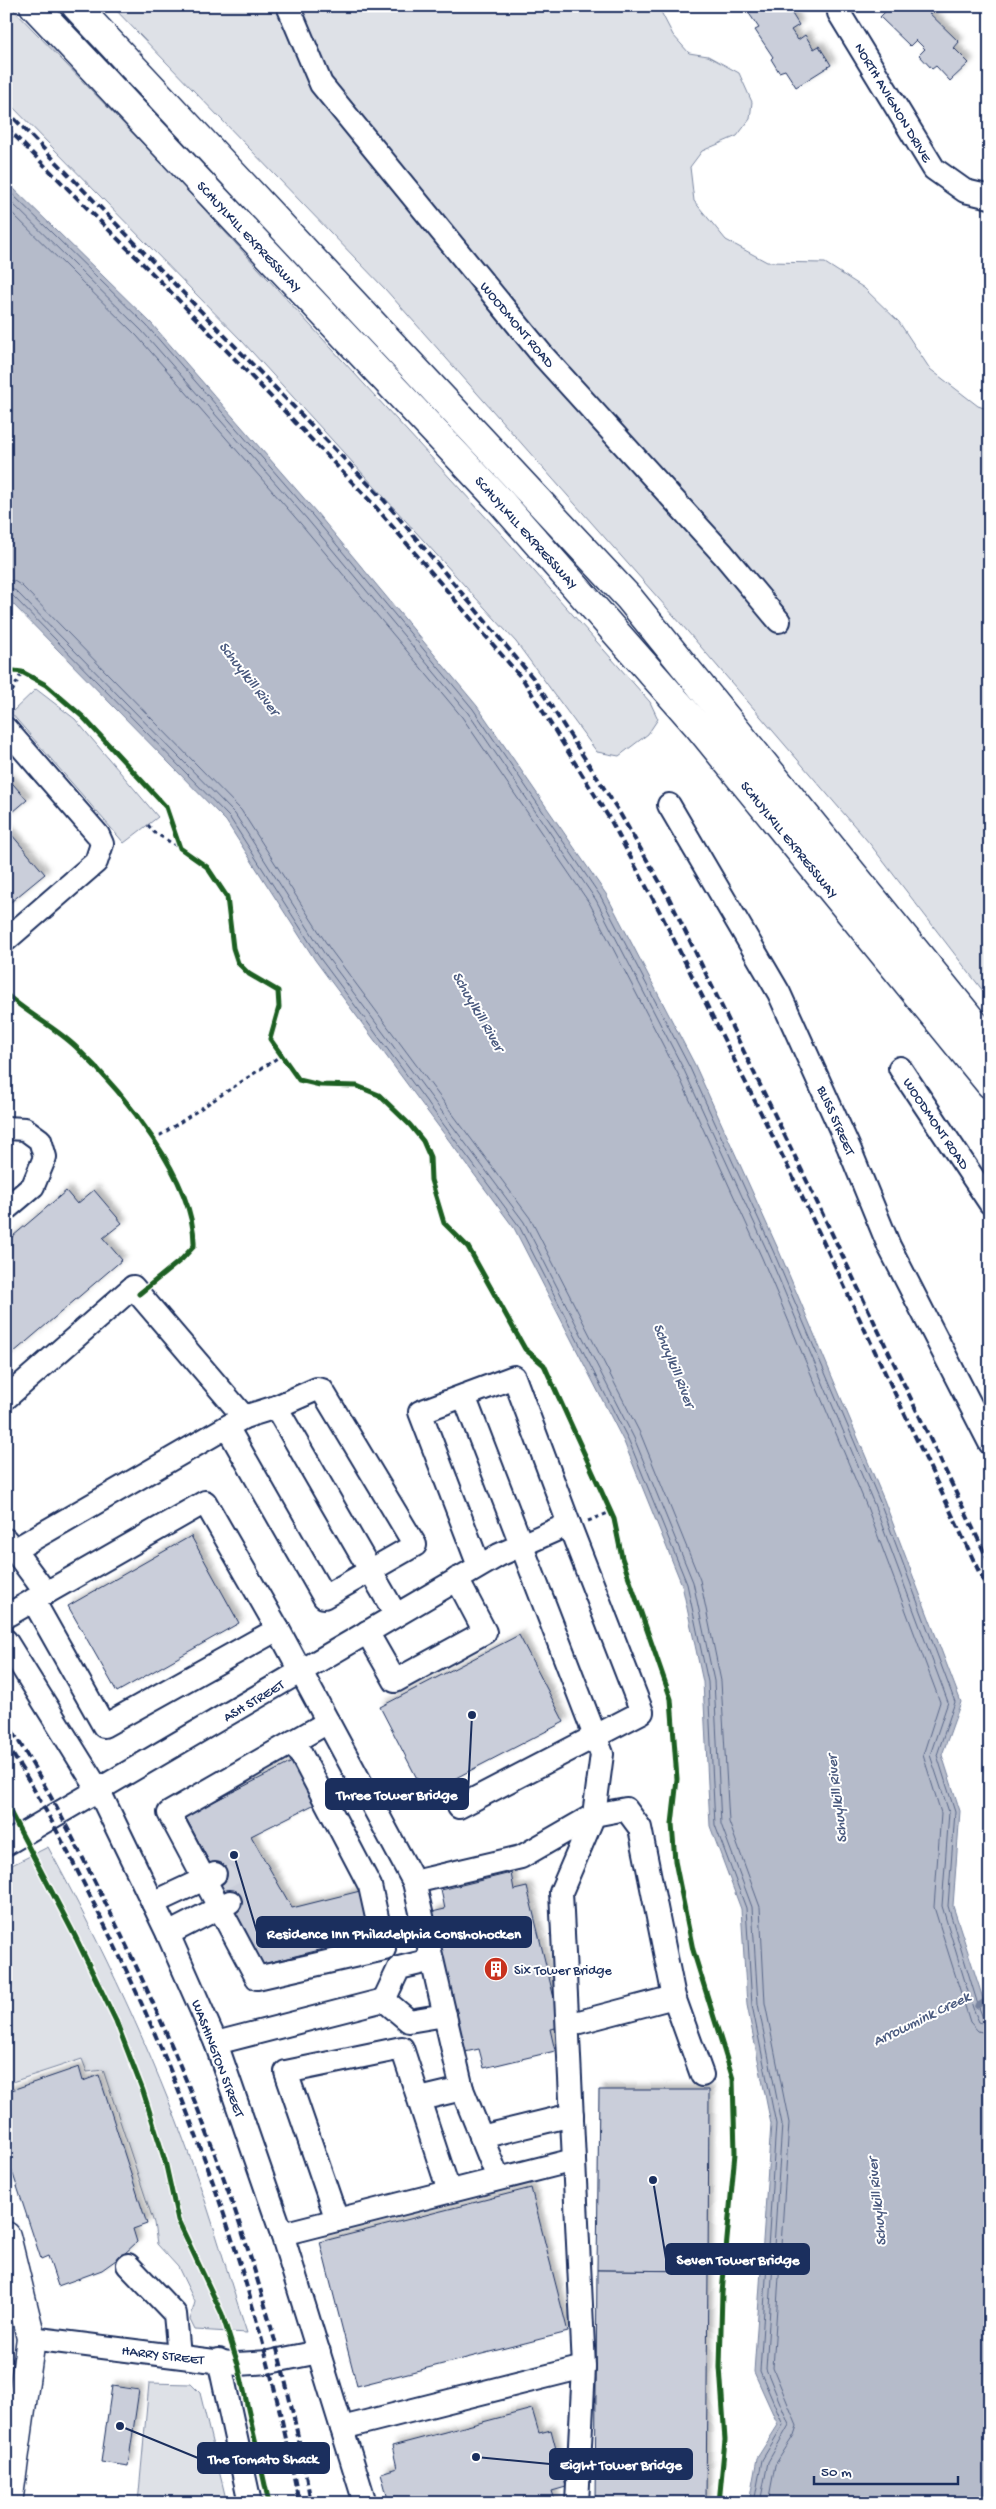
<svg xmlns="http://www.w3.org/2000/svg" width="996" height="2509" font-family="'Gochi Hand',sans-serif">
<style>
.green{fill:#dee1e7;stroke:#7c88a2}
.water{fill:#b5bbca;stroke:#77839f}
.lines{fill:none;stroke-linecap:round;stroke-linejoin:round}
.shore{stroke:#596789;stroke-width:1}
.stream{stroke:#77839f;stroke-width:5.5}
.building{fill:#caceda;stroke:#1b2f5e;filter:url(#shadow)}
.minor-tunnel{stroke:#d1d5df;stroke-width:22;stroke-dasharray:22 11;stroke-linecap:butt}
.minor-casing{stroke:#1b2f5e;stroke-width:26}
.major-casing{stroke:#1b2f5e;stroke-width:31}
.highway-casing{stroke:#1b2f5e;stroke-width:31}
.path{stroke:#1b2f5e;stroke-width:3;stroke-dasharray:4 4;stroke-linecap:butt}
.minor{stroke:#fff;stroke-width:22}
.major{stroke:#fff;stroke-width:28}
.highway{stroke:#fff;stroke-width:28}
.rail{stroke:#1b2f5e;stroke-width:4;stroke-dasharray:8 4;stroke-linecap:butt}
.cycleway-casing{stroke:#fff;stroke-width:8}
.cycleway{stroke:#1b5e20;stroke-width:5}
.labels{text-anchor:middle;stroke-width:4;stroke-linejoin:round;paint-order:stroke}
.street-label{font-size:14px;fill:#1b2f5e;stroke:#fff}
.poi-label{font-size:14px;fill:#1b2f5e;stroke:#fff;text-anchor:start}
.water-label{font-size:15px;font-style:italic;fill:#49597e;stroke:#fff}
.leader{fill:none;stroke:#1b2f5e;stroke-width:2}
.callout-dot{fill:#1b2f5e;stroke:#fff;stroke-width:2}
.callout{fill:#1b2f5e;stroke:#1b2f5e;stroke-width:2}
.callout-label{font-size:15px;text-anchor:middle;font-weight:bold;fill:#fff}
</style>
<defs>
<filter id="shadow"><feDropShadow dx="4.5" dy="-4.5" stdDeviation="2.5" flood-color="#0004"/></filter>
</defs>
<rect width="100%" height="100%" fill="#fff"/>
<filter id="ink" filterUnits="userSpaceOnUse"><feTurbulence type="fractalNoise" baseFrequency=".02" numOctaves="2"/><feDisplacementMap in="SourceGraphic" scale="10" xChannelSelector="R" yChannelSelector="G"/><feConvolveMatrix kernelMatrix="1 2 1 2 8 2 1 2 1" color-interpolation-filters="sRGB"/></filter>
<g filter="url(#ink)">
<g class="green">
<polygon points="6,6 10,6 172,174 504,537 650,702 658,719 648,734 619,756 597,752 516,642 242,341 6,100"/>
<polygon points="112,6 658,6 673,35 689,53 708,56 739,73 752,102 750,119 737,136 702,151 690,167 694,201 726,240 767,262 825,263 864,288 899,322 930,369 978,406 990,410 990,1000 870,844 682,625 385,289"/>
<polygon points="36,689 75,719 158,817 124,843 11,713"/>
<path d="M48,1847C103,1948 152,2052 191,2160C212,2217 228,2276 247,2333L195,2330L190,2320L195,2302L178,2267L157,2244L154,2223L103,2070L87,2072L82,2059L6,2084V1868Z"/>
<polygon points="149,2383 191,2384 200,2393 227,2503 138,2503"/>
</g>
<polygon class="water" points="6,181 151,323 316,512 477,706 606,894 695,1065 779,1251 884,1500 961,1702 942,1755 960,1811 953,1906 990,2020 990,2503 749,2503 757,2458 778,2425 754,2372 771,2124 747,2005 741,1909 710,1826 703,1682 682,1585 624,1442 514,1228 315,960 226,821 6,597"/>
<g class="lines">
<g class="shore">
<polyline points="6,188 147,326 312,515 473,709 601,897 690,1068 774,1253 880,1502 955,1702 937,1755 955,1812 948,1906 978,2005 983,2018 990,2020"/>
<polyline points="6,197 142,331 307,519 468,713 596,900 684,1070 769,1255 874,1504 948,1702 930,1755 949,1812 942,1906 973,2008 979,2022 990,2026"/>
<polyline points="6,207 137,336 301,524 462,717 590,904 678,1074 762,1258 867,1507 940,1702 923,1755 941,1813 934,1907 970,2022 978,2031 990,2034"/>
<polyline points="6,580 14,581 22,586 241,810 330,949 530,1218 641,1435 700,1580 721,1681 729,1822 760,1907 765,2003 789,2123 773,2368 797,2426 794,2435 775,2465 768,2503"/>
<polyline points="6,587 16,591 235,814 324,953 524,1222 634,1438 693,1582 714,1681 721,1824 752,1907 758,2004 782,2124 766,2369 789,2425 768,2462 760,2503"/>
<polyline points="6,594 12,595 230,818 319,957 519,1226 629,1441 687,1584 708,1682 715,1825 746,1908 752,2005 776,2124 760,2371 783,2425 762,2460 754,2503"/>
</g>
<polyline class="stream" points="977,2006 990,1998"/>
</g>
<g class="building">
<polygon points="757,6 784,6 787,10 789,9 799,25 791,30 798,40 805,35 814,49 819,46 831,65 796,87 785,70 779,72 771,59 773,57 755,30 759,28 748,12"/>
<polygon points="891,6 922,6 959,42 954,48 969,63 950,81 936,66 932,69 919,55 925,49 916,40 910,46 880,17"/>
<polygon points="6,776 27,800 6,818"/>
<polygon points="6,828 45,874 6,906"/>
<polygon points="94,1190 122,1223 103,1238 122,1260 6,1359 6,1242 66,1191 77,1204"/>
<polygon points="191,1536 239,1623 117,1692 68,1606"/>
<polygon points="519,1635 564,1722 425,1794 380,1707"/>
<polygon points="294,1761 317,1803 251,1836 292,1908 360,1891 372,1937 263,1964 185,1816"/>
<polygon points="511,1873 514,1890 527,1887 561,2027 550,2029 555,2051 484,2068 479,2049 465,2052 432,1912 445,1909 441,1890"/>
<polygon points="79,2067 83,2081 99,2075 147,2224 133,2229 137,2242 123,2255 102,2270 58,2286 48,2256 41,2259 6,2153 6,2092"/>
<polygon points="599,2090 709,2090 708,2271 597,2270"/>
<polygon points="531,2188 568,2332 357,2386 320,2242"/>
<polygon points="597,2270 708,2271 706,2503 595,2503"/>
<polygon points="112,2386 139,2390 128,2466 101,2462"/>
<polygon points="532,2409 539,2433 551,2430 566,2487 552,2491 556,2503 389,2503 381,2473 397,2468 392,2446"/>
</g>
<g class="lines">
<polyline class="minor-tunnel" points="215,1874 226,1877 233,1890 230,1902"/>
<g class="minor-casing">
<g id="minor">
<polyline points="288,6 321,84 544,357 723,554 779,621"/>
<polyline points="838,6 839,13 934,169 965,191 990,197"/>
<polyline points="6,729 98,835 102,844 96,862 6,940"/>
<polyline points="669,805 779,993 849,1148 889,1246 990,1443"/>
<polyline points="900,1068 990,1203"/>
<polyline points="6,1128 25,1129 40,1140 45,1157 33,1186 6,1209"/>
<polyline points="464,1396 602,1754 594,1815 561,1892 584,2367 577,2503"/>
<polyline points="6,1398 133,1287 244,1417 14,1550 6,1540"/>
<polyline points="276,1407 396,1615"/>
<polyline points="227,1427 324,1597 415,1545 322,1390 317,1389 276,1407 244,1417"/>
<polyline points="14,1550 46,1593"/>
<polyline points="6,1616 46,1593 205,1502 278,1629 104,1726 33,1600"/>
<polyline points="278,1629 414,1882 462,2089 498,2178"/>
<polyline points="367,1632 395,1681 485,1632 457,1579"/>
<polyline points="6,1641 99,1791 168,1934 216,2043 282,2234 365,2503"/>
<polyline points="294,1741 370,1886 384,1949 257,1978 169,1813 328,1722"/>
<polyline points="459,1807 642,1712 569,1524"/>
<polyline points="6,1844 499,1555 569,1524 514,1377 420,1412 479,1566"/>
<polyline points="414,1882 521,1857 594,1815 626,1809 640,1828 674,1997 702,2075"/>
<polyline points="153,1903 215,1874"/>
<polyline points="168,1934 230,1902"/>
<polyline points="384,2000 399,1968 432,1960"/>
<polyline points="568,2025 674,1997"/>
<polyline points="216,2043 384,2000 409,2021 445,2015"/>
<polyline points="420,2099 462,2089"/>
<polyline points="481,2137 572,2115"/>
<polyline points="337,2220 286,2072 402,2048 449,2191"/>
<polyline points="282,2234 574,2160"/>
<polyline points="128,2265 175,2314 179,2356"/>
<polyline points="31,2338 238,2364 269,2362 319,2352"/>
<polyline points="219,2360 250,2503"/>
<polyline points="342,2428 584,2367"/>
</g>
</g>
<g class="major-casing">
<polyline id="major" points="6,2236 31,2338 8,2503"/>
</g>
<g class="highway-casing">
<g id="highway">
<polyline points="34,6 501,502 698,726 990,1084"/>
<polyline points="76,6 629,598 990,1043"/>
</g>
</g>
<g class="path">
<polyline points="6,687 12,692 22,672"/>
<polyline points="148,825 155,833 180,848"/>
<polyline points="153,1140 282,1055"/>
<polyline points="588,1521 611,1512"/>
</g>
<use href="#minor" class="minor"/>
<use href="#major" class="major"/>
<use href="#highway" class="highway"/>
<g class="rail">
<polyline points="6,110 383,499 533,678 618,810 669,898 802,1171 990,1564"/>
<polyline points="6,127 167,288 374,505 524,681 611,821 661,914 787,1165 990,1595"/>
<path d="M6,1721C42,1777 72,1836 102,1896C198,2087 274,2292 311,2503"/>
<path d="M6,1744C39,1794 66,1848 93,1902C189,2091 260,2294 299,2503"/>
</g>
<g class="cycleway-casing">
<g id="cycleway">
<polyline points="6,670 22,672 46,685 83,717 166,807 180,848 207,867 227,897 233,948 238,963 249,974 278,991 279,1007 270,1039 299,1080 320,1085 357,1086 379,1095 410,1125 423,1141 430,1157 431,1180 444,1223 468,1247 525,1349 544,1365 614,1519 622,1558 671,1699 677,1779 672,1824 675,1861 693,1950 733,2079 735,2153 722,2293 720,2367 725,2440 719,2503"/>
<path d="M6,994C28,1014 55,1027 76,1047C122,1091 196,1181 194,1246L182,1259L139,1294"/>
<polyline points="6,1804 76,1938 116,2021 143,2091 165,2161 178,2220 222,2314 238,2364 269,2503"/>
</g>
</g>
<use href="#cycleway" class="cycleway"/>
</g>
</g>
<defs>
<g id="building-disc" transform="scale(1.25)"><circle r="9.5" fill="#c8321e" stroke="#fff"/><path d="M-4-6H4V6H1V3H-1V6H-4ZM-2.5-4.3h1.7v1.8h-1.7ZM.8-4.3h1.7v1.8H.8ZM-2.5-1h1.7V.8h-1.7ZM.8-1h1.7V.8H.8Z" fill="#fff"/></g>
</defs>
<g fill-rule="evenodd">
<use href="#building-disc" x="496" y="1969"/>
</g>
<g class="labels">
<g class="street-label">
<text transform="translate(894 102) rotate(59)" y="5">NORTH AVIGNON DRIVE</text>
<text transform="translate(250 236) rotate(47)" y="5">SCHUYLKILL EXPRESSWAY</text>
<text transform="translate(518 324) rotate(50)" y="5">WOODMONT ROAD</text>
<text transform="translate(527 532) rotate(48)" y="5">SCHUYLKILL EXPRESSWAY</text>
<text transform="translate(790 839) rotate(51)" y="5">SCHUYLKILL EXPRESSWAY</text>
<text transform="translate(837 1120) rotate(66)" y="5">BLISS STREET</text>
<text transform="translate(937 1123) rotate(56)" y="5">WOODMONT ROAD</text>
<text transform="translate(253 1700) rotate(-31)" y="5">ASH STREET</text>
<text transform="translate(219 2058) rotate(69)" y="5">WASHINGTON STREET</text>
<text transform="translate(163 2354) rotate(7)" y="5">HARRY STREET</text>
</g>
<g class="poi-label">
<text x="514" y="1974">Six Tower Bridge</text>
</g>
<g class="water-label">
<text transform="translate(250 678) rotate(52)" y="5">Schuylkill River</text>
<text transform="translate(479 1011) rotate(60)" y="5">Schuylkill River</text>
<text transform="translate(675 1365) rotate(68)" y="5">Schuylkill River</text>
<text transform="translate(836 1799) rotate(-97)" y="5">Schuylkill River</text>
<text transform="translate(921 2018) rotate(-26)" y="5">Arrowmink Creek</text>
<text transform="translate(876 2202) rotate(-96)" y="5">Schuylkill River</text>
</g>
</g>
<path class="leader" d="M472 1715L468 1794M234 1855L257 1932M653 2180L666 2259M120 2426L198 2458M476 2457L550 2464"/>
<g class="callout-dot">
<circle cx="472" cy="1715" r="5"/>
<circle cx="234" cy="1855" r="5"/>
<circle cx="653" cy="2180" r="5"/>
<circle cx="120" cy="2426" r="5"/>
<circle cx="476" cy="2457" r="5"/>
</g>
<g class="callout">
<rect x="326" y="1779" width="142" height="30" rx="5"/>
<rect x="257" y="1917" width="274" height="30" rx="5"/>
<rect x="666" y="2244" width="143" height="30" rx="5"/>
<rect x="198" y="2443" width="131" height="30" rx="5"/>
<rect x="550" y="2449" width="142" height="30" rx="5"/>
</g>
<g class="callout-label">
<text x="397" y="1799">Three Tower Bridge</text>
<text x="394" y="1938">Residence Inn Philadelphia Conshohocken</text>
<text x="738" y="2264">Seven Tower Bridge</text>
<text x="263" y="2463">The Tomato Shack</text>
<text x="621" y="2469">Eight Tower Bridge</text>
</g>
<rect width="996" height="2509" fill="none" stroke="#fff" stroke-width="25"/>
<rect x="12" y="12" width="971" height="2484" fill="none" stroke="#1b2f5e" stroke-width="2" filter="url(#ink)"/>
<path d="M814 2476v8h144v-8" fill="none" stroke="#1b2f5e" stroke-width="2.5"/>
<text x="821" y="2476" font-size="15" fill="#1b2f5e" stroke="#ffffff" stroke-width="4" paint-order="stroke">50 m</text>
</svg>
